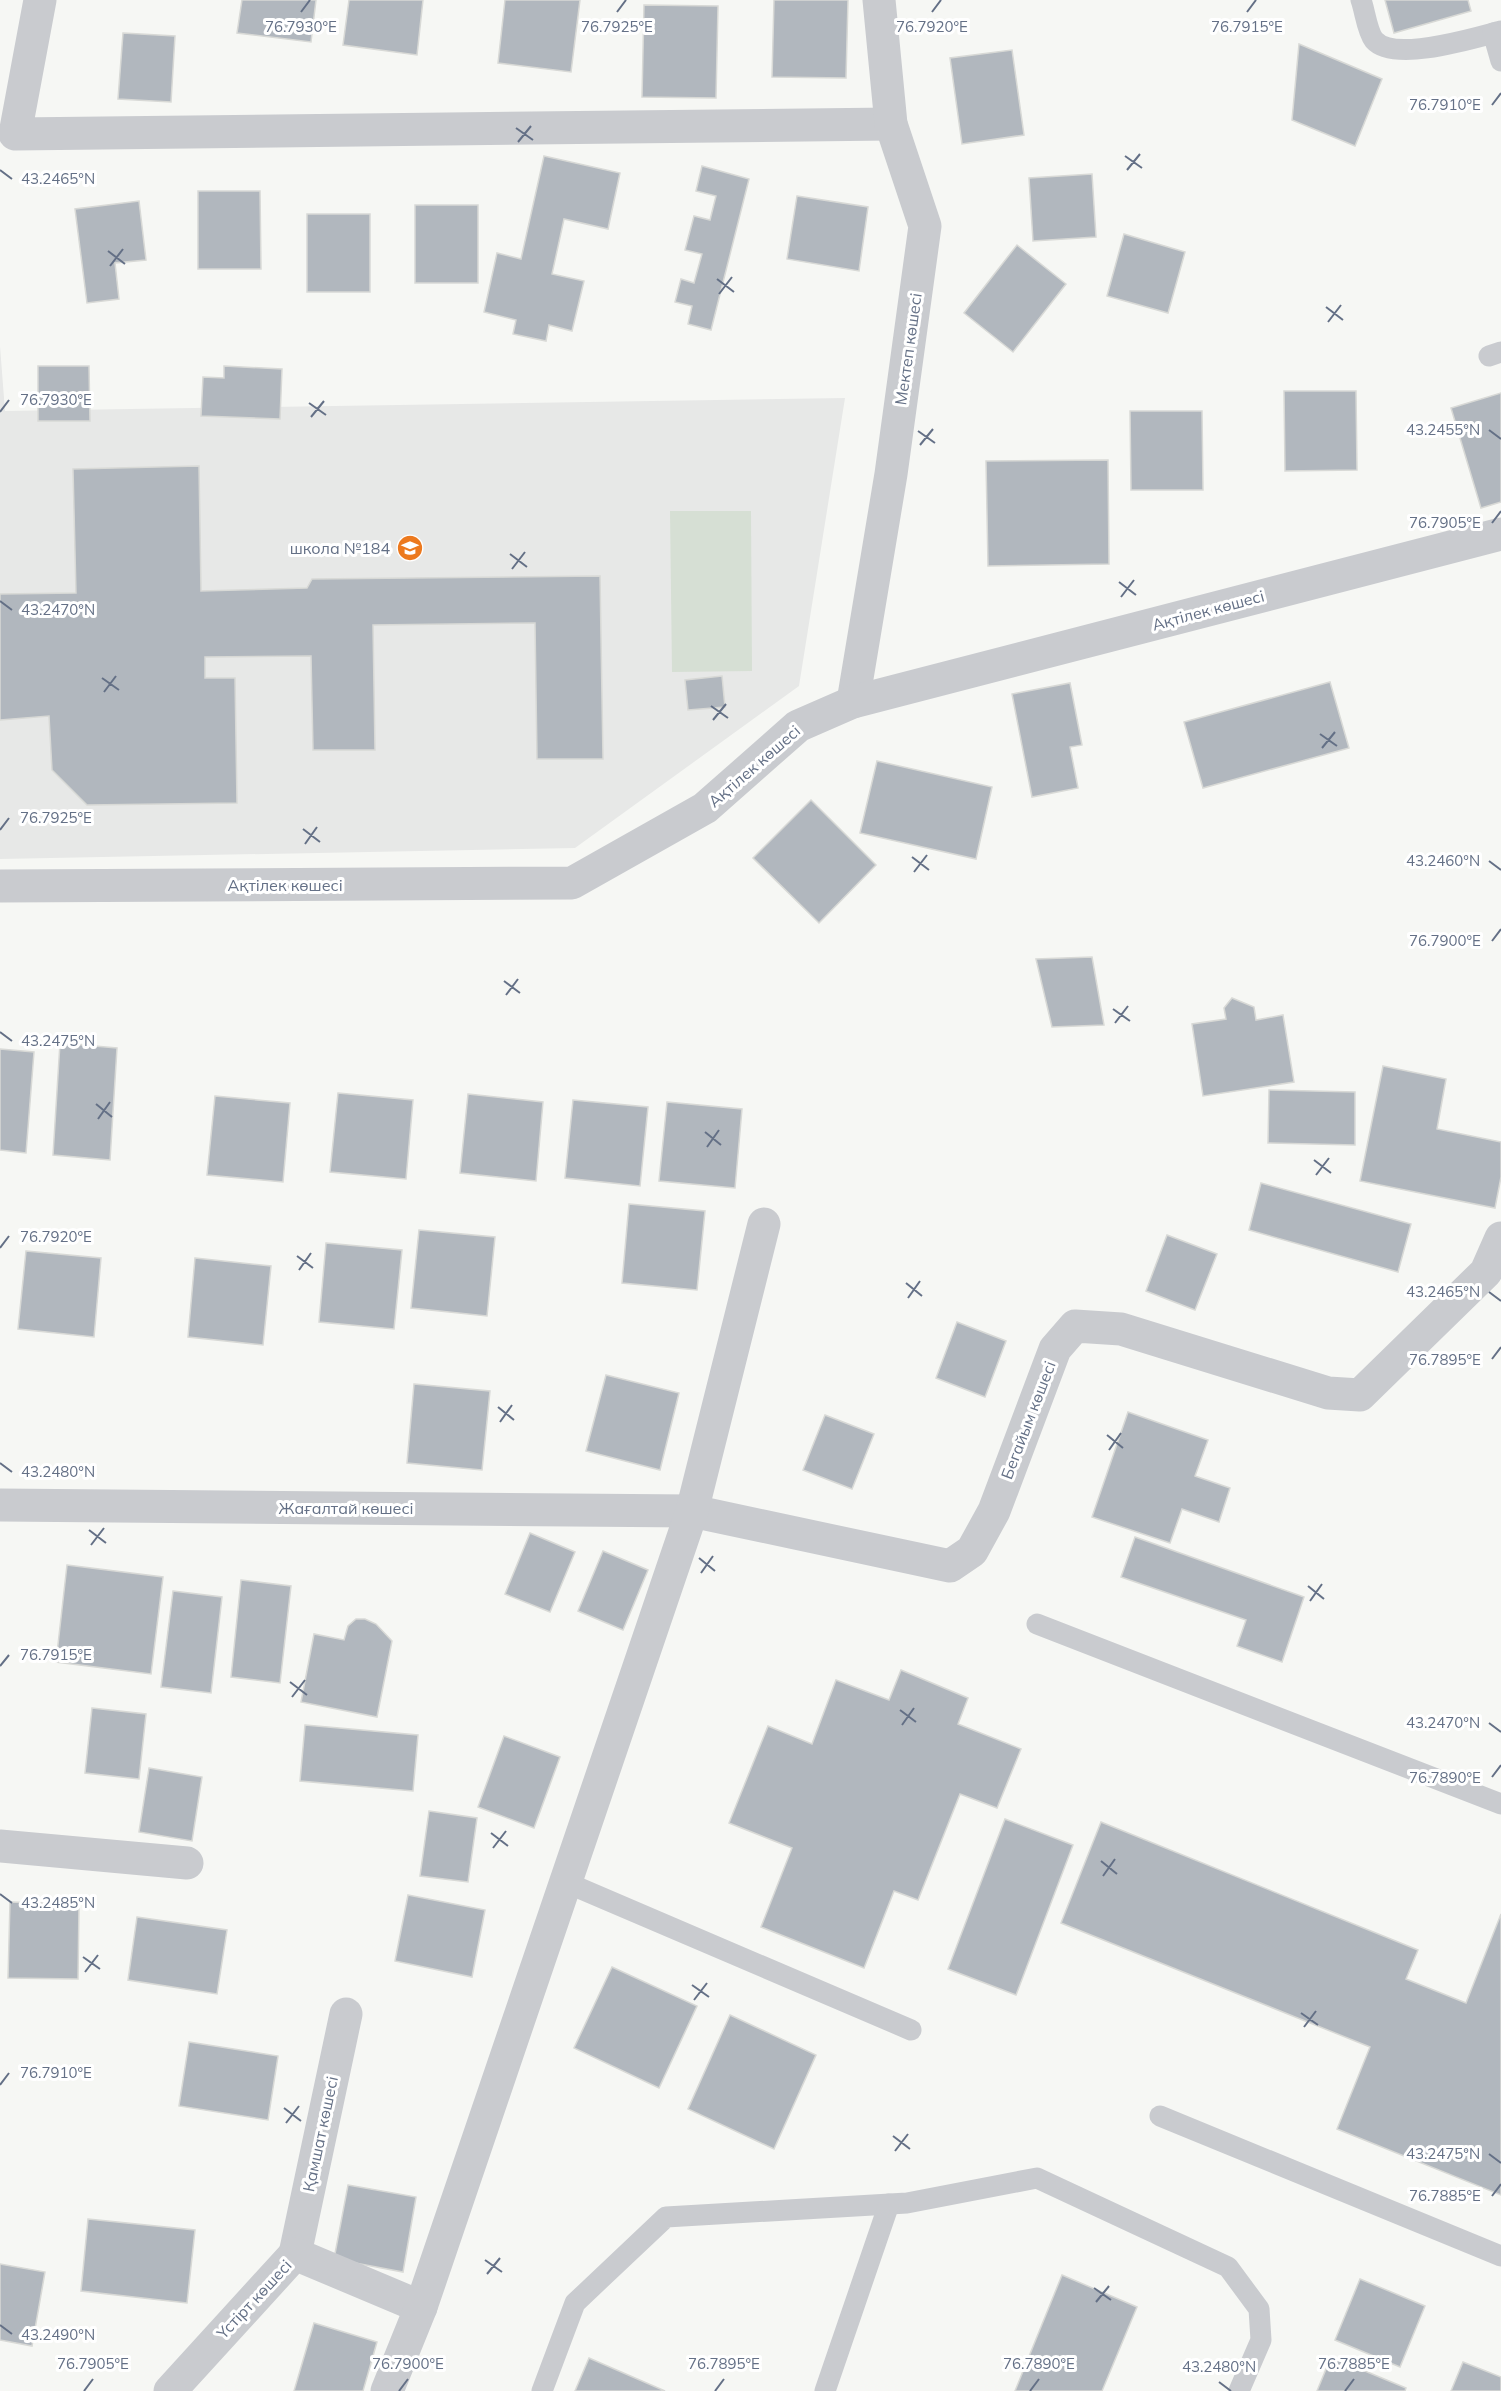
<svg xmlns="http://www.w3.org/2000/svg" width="1501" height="2391" font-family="Mulish,sans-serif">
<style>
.built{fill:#e7e8e7}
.green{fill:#d6dfd4}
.building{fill:#b1b7be;stroke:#d8d9d6;stroke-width:1.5}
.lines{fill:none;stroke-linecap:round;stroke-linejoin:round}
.service{stroke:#c9cbcf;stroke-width:21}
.minor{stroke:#c9cbcf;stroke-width:33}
.ticks{fill:none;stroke:#647086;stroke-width:2}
.labels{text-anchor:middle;stroke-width:6;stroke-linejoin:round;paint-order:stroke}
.street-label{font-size:16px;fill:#647086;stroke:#fff}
.poi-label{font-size:16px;fill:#647086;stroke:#fff;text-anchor:end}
.ticks-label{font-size:15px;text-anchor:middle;fill:#647086;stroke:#fff;stroke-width:6;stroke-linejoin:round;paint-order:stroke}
</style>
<rect width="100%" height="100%" fill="#f6f7f4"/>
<polygon class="built" points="0,346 5,411 845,398 799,686 575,848 0,859"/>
<polygon class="green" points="670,511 751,511 752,671 672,672"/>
<g class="building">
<polygon points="242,0 316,0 311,42 237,33"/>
<polygon points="349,0 423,0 417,55 343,45"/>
<polygon points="505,0 580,0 571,72 498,63"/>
<polygon points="774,0 848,0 846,78 772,77"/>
<polygon points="1385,0 1468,0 1471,11 1394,33"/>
<polygon points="644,5 718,6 716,98 642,97"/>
<polygon points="123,33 175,36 171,102 118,99"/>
<polygon points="1299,44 1382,79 1355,146 1292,120"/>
<polygon points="1012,50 1024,135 962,144 950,58"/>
<polygon points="544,156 620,173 608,229 564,219 552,274 584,281 572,331 549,325 546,341 513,334 516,320 484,312 497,253 521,259"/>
<polygon points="702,166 749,179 711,330 688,324 692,306 675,302 681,279 694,283 702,254 685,250 694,216 710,220 716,196 696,191"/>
<polygon points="1092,174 1096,237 1033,241 1029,178"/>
<polygon points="198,191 260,191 261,269 198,269"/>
<polygon points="797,196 868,207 859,271 787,259"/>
<polygon points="139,201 146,260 115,263 119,299 87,303 75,209"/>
<rect x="415" y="205" width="63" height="78"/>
<rect x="307" y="214" width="63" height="78"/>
<polygon points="1124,234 1185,252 1168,313 1107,296"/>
<polygon points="1017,245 1066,284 1013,352 964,313"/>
<polygon points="38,366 89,366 90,421 38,421"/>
<polygon points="224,366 282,369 280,419 201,416 203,377 224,378"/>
<polygon points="1284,391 1356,391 1357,470 1285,471"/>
<polygon points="1501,393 1501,502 1481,508 1451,408"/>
<polygon points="1130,411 1202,411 1203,490 1131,490"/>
<polygon points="1108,460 1109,564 988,566 986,461"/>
<polygon points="199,466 201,591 307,588 312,579 600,576 603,759 537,759 535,623 373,625 375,750 313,750 311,656 205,657 205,678 235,678 237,803 87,805 52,770 49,716 0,720 0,594 76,593 73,469"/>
<polygon points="722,676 725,707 688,710 685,680"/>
<polygon points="1330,682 1349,748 1203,788 1184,722"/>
<polygon points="1070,683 1082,745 1070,747 1078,788 1032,797 1012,694"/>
<polygon points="877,761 992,787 976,859 860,833"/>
<polygon points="811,800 876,865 819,923 753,858"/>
<polygon points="1092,957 1104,1025 1052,1027 1036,959"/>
<polygon points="1232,998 1254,1007 1256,1020 1283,1015 1294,1082 1203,1096 1192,1024 1226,1019 1224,1008"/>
<polygon points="60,1043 117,1048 110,1160 53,1155"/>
<polygon points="0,1049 34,1052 26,1153 0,1150"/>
<polygon points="1383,1066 1446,1079 1437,1129 1501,1142 1501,1177 1495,1208 1360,1181"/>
<polygon points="1269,1090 1355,1092 1355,1145 1268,1143"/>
<polygon points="338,1093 413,1100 406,1179 330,1172"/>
<polygon points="468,1094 543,1102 536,1181 460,1173"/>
<polygon points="215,1096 290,1103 283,1182 207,1175"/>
<polygon points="573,1100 648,1107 640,1186 565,1178"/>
<polygon points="667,1102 742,1109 735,1188 659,1181"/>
<polygon points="1261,1183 1411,1224 1398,1272 1249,1230"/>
<polygon points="629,1204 705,1211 697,1290 622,1283"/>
<polygon points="419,1230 495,1237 487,1316 411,1308"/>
<polygon points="1167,1235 1217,1254 1195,1310 1146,1291"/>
<polygon points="326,1243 402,1250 394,1329 319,1322"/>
<polygon points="26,1251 101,1258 94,1337 18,1329"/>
<polygon points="195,1258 271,1266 263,1345 188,1337"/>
<polygon points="957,1322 1006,1341 985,1397 936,1378"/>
<polygon points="606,1375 679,1393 660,1470 586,1451"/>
<polygon points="414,1384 490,1391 482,1470 407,1463"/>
<polygon points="1128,1412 1208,1440 1195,1476 1230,1488 1219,1522 1182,1509 1170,1543 1092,1517"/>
<polygon points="825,1415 874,1434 852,1489 803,1470"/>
<polygon points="530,1533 575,1552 550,1612 505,1594"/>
<polygon points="1135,1537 1304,1597 1282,1662 1237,1646 1246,1620 1121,1577"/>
<polygon points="603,1551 648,1570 623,1630 578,1611"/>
<polygon points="67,1565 163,1577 151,1674 56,1662"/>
<polygon points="241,1580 291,1586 280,1683 231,1677"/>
<polygon points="173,1591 222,1597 211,1693 161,1687"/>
<polygon points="356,1619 365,1619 376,1624 392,1641 377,1717 301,1702 314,1634 344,1640 348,1626"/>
<polygon points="901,1670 968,1698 958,1724 1021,1749 997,1808 960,1794 918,1900 894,1891 864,1968 761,1927 792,1848 729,1823 768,1726 812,1744 836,1680 889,1700"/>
<polygon points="92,1708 146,1714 139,1779 85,1773"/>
<polygon points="305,1725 418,1735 413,1791 300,1781"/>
<polygon points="504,1736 560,1757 534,1828 478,1807"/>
<polygon points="149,1768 202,1777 192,1841 139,1832"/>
<polygon points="429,1811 477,1818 468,1882 420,1876"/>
<polygon points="1005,1819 1073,1845 1016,1995 948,1969"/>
<polygon points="1101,1822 1418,1950 1406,1979 1466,2003 1501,1914 1501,2195 1337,2129 1370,2047 1061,1923"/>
<polygon points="408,1895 485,1910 472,1977 395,1961"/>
<polygon points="10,1902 79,1904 78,1979 8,1978"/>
<polygon points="137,1917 227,1930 217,1994 128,1980"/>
<polygon points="612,1967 697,2006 659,2088 574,2048"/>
<polygon points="730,2015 816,2055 774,2149 688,2109"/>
<polygon points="189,2042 278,2056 268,2120 179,2106"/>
<polygon points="348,2185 416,2197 403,2272 334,2259"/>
<polygon points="88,2219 195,2230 187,2303 81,2291"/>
<polygon points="0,2264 45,2272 32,2346 0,2340"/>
<polygon points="1062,2275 1137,2307 1102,2391 1015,2391"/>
<polygon points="1360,2279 1425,2306 1400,2367 1335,2340"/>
<polygon points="314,2323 377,2342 363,2391 294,2391"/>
<polygon points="1331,2357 1406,2388 1405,2391 1317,2391"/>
<polygon points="589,2358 665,2391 575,2391"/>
<polygon points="1463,2362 1501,2377 1501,2391 1451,2391"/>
</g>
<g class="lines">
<g class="service">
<path d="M1361,0C1365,11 1367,31 1374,40C1394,63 1474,38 1501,31"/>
<polyline points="1493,33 1501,61"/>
<polyline points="1489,356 1501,352"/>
<polyline points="1037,1624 1501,1804"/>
<polyline points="565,1882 911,2030"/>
<polyline points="1160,2116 1501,2256"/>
<polyline points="542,2391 575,2303 666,2217 907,2203 1037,2178 1228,2267 1259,2309 1261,2340 1239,2391"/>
<polyline points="825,2391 889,2204"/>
</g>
<g class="minor">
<polyline points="40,0 15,134 891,124"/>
<polyline points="853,702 891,474 925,226 891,124 879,0"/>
<polyline points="0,886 572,883 705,808 798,726 853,702 1501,534"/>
<polyline points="0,1505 692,1511 950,1566 972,1551 994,1511 1055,1349 1075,1326 1121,1329 1328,1393 1360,1395 1486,1272 1501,1238"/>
<polyline points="0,1846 187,1863"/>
<polyline points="295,2254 346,2014"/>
<polyline points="170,2391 295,2254 421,2307"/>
<polyline points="387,2391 421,2307 692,1511 764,1224"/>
</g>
</g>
<path class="ticks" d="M301,12L310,0M617,12L626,0M932,12L941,0M1247,12L1256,0M1492,105L1501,93M516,128L533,140M518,142L531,126M1125,156L1142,168M0,170L12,179M1127,170L1140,154M108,251L125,264M110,266L123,249M717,279L734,292M719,294L732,277M1326,307L1343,320M1328,322L1341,305M309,403L326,415M0,412L9,400M311,417L324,401M1489,430L1501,439M918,431L935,443M920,445L933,429M1492,523L1501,511M510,554L527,567M512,569L525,552M1119,582L1136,595M1121,597L1134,580M0,601L12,610M102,678L119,690M104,692L116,676M711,706L728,718M713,720L726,704M1320,734L1337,746M1322,748L1335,732M303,829L320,842M0,830L9,818M305,844L317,827M912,857L929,870M1489,861L1501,870M914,872L927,855M1492,941L1501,929M504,981L520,993M506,995L518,979M1113,1009L1130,1021M1115,1023L1128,1006M0,1032L12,1041M96,1104L112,1117M98,1119L110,1102M705,1132L721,1145M707,1147L719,1130M1314,1160L1331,1173M1316,1175L1329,1158M0,1248L9,1236M297,1256L313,1268M299,1270L311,1253M906,1283L922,1296M1489,1292L1501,1301M908,1298L920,1281M1492,1359L1501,1347M498,1407L514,1420M500,1422L512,1405M1107,1435L1123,1448M1109,1450L1121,1433M0,1463L12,1472M89,1530L106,1543M91,1545L104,1528M699,1558L715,1571M701,1573L713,1556M1308,1586L1324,1599M1310,1601L1322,1584M0,1666L9,1655M290,1682L307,1695M292,1697L305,1680M900,1710L916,1722M1489,1723L1501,1732M902,1725L914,1708M1492,1777L1501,1765M491,1833L508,1846M493,1848L506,1831M1101,1861L1117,1874M1103,1876L1115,1859M0,1894L12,1903M83,1957L100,1969M85,1972L98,1955M692,1985L709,1997M694,2000L707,1983M1301,2013L1318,2025M1304,2027L1316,2011M0,2085L9,2073M284,2108L301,2121M286,2123L299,2106M893,2136L910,2149M895,2151L908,2134M1489,2154L1501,2163M1492,2196L1501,2184M485,2260L502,2272M487,2274L500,2258M1094,2288L1111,2300M1096,2302L1109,2286M0,2325L12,2334M1219,2382L1231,2391M84,2391L93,2379M399,2391L408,2379M715,2391L724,2379M1030,2391L1039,2379M1345,2391L1354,2379"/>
<defs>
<g id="school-disc" transform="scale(1.35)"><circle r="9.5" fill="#ec791e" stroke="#fff"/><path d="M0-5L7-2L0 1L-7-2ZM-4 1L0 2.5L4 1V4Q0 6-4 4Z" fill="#fff"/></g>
</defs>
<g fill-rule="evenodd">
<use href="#school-disc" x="410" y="548"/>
</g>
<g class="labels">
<g class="street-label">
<text transform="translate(908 349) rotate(-82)" y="6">Мектеп көшесі</text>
<text transform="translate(1208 610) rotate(-15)" y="6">Ақтілек көшесі</text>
<text transform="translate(754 766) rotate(-41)" y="6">Ақтілек көшесі</text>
<text x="285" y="891">Ақтілек көшесі</text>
<text transform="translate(1028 1420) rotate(-69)" y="6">Бегайым көшесі</text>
<text x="346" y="1514">Жағалтай көшесі</text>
<text transform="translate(320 2134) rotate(-78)" y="6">Қамшат көшесі</text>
<text transform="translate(254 2299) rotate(-47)" y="6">Үстірт көшесі</text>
</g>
<g class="poi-label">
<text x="390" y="554">школа №184</text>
</g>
</g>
<g class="ticks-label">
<text x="301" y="32">76.7930°E</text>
<text x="617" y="32">76.7925°E</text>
<text x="932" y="32">76.7920°E</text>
<text x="1247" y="32">76.7915°E</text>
<text x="1445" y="110">76.7910°E</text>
<text x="58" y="184">43.2465°N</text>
<text x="56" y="405">76.7930°E</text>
<text x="1443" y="435">43.2455°N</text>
<text x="1445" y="528">76.7905°E</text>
<text x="58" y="615">43.2470°N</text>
<text x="56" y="823">76.7925°E</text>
<text x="1443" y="866">43.2460°N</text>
<text x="1445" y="946">76.7900°E</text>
<text x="58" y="1046">43.2475°N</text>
<text x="56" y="1242">76.7920°E</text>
<text x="1443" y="1297">43.2465°N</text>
<text x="1445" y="1365">76.7895°E</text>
<text x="58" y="1477">43.2480°N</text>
<text x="56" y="1660">76.7915°E</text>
<text x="1443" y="1728">43.2470°N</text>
<text x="1445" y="1783">76.7890°E</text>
<text x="58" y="1908">43.2485°N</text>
<text x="56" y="2078">76.7910°E</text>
<text x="1443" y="2159">43.2475°N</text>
<text x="1445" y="2201">76.7885°E</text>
<text x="58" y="2340">43.2490°N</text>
<text x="93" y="2369">76.7905°E</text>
<text x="408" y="2369">76.7900°E</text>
<text x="724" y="2369">76.7895°E</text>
<text x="1039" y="2369">76.7890°E</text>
<text x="1354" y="2369">76.7885°E</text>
<text x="1219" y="2372">43.2480°N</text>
</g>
</svg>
